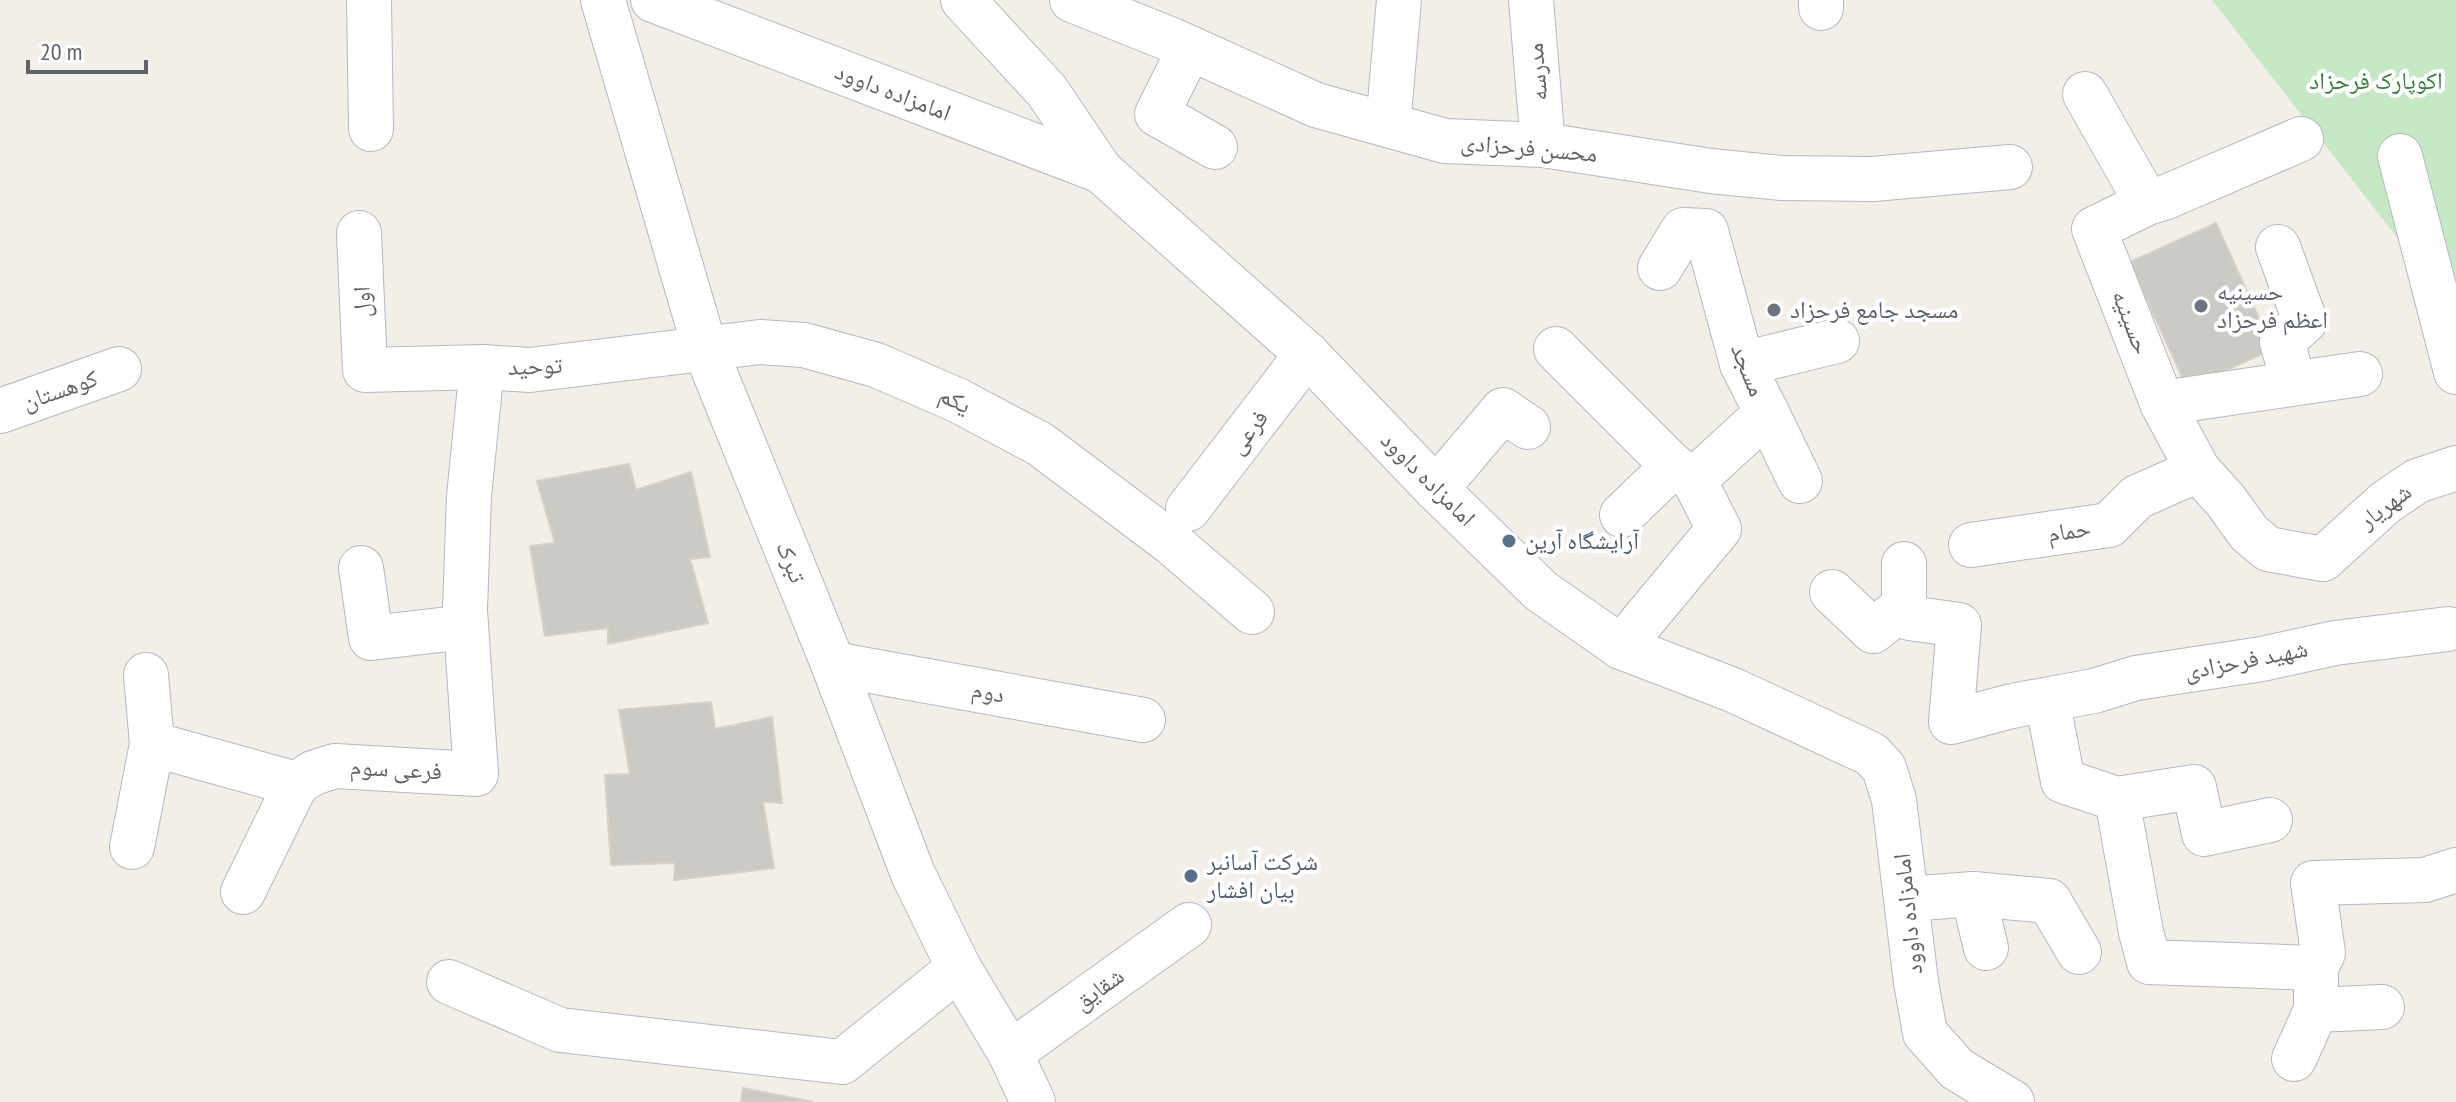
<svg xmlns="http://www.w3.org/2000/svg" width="2456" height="1102" font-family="'PT Sans Narrow','Noto Naskh Arabic',sans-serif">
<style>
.green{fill:#c5e8c5}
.building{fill:#cccac5;stroke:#d6d1c6;stroke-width:2}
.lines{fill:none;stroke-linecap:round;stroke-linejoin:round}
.minor-casing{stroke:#b5b8bc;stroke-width:46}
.minor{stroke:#fff;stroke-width:44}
.worship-dot{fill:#6b7280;stroke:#fff;stroke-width:3}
.service-dot{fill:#5c6f8a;stroke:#fff;stroke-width:3}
.labels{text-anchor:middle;stroke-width:8;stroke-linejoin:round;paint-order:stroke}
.street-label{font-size:24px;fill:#5f6368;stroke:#fff}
.park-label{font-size:24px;fill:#348238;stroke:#fff}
.worship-label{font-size:24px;fill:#5b616d;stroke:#fff;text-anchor:start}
.service-label{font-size:24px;fill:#4e5e75;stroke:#fff;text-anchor:start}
</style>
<rect width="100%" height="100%" fill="#f1efe8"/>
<polygon class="green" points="2212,0 2456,0 2456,313"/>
<g class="building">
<polygon points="2216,223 2273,349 2187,388 2130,262"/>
<polygon points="629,464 636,490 691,472 710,557 690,559 708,623 608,644 608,628 545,636 530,546 555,543 537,481"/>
<polygon points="711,702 715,729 772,717 782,803 763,802 774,868 674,880 675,863 611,865 605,775 630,774 619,710"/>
<polygon points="743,1088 813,1102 741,1102"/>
</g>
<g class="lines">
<g class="minor-casing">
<g id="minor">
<polyline points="369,0 371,129"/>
<polyline points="603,0 705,349 833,664 913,874 959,968 1010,1053 1033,1102"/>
<polyline points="653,0 1101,171 1307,354 1436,489 1541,591 1621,647 1733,690 1871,754 1884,768 1894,800 1916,982 1925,1033 1957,1069 2012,1102"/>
<polyline points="963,0 1047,91 1101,171"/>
<polyline points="1072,0 1172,40 1316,105 1445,141 1543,145 1711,171 1782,178 1873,179 2010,167"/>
<polyline points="1531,0 1543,145"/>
<polyline points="1821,0 1821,8"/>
<polyline points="1190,48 1157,114 1215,147"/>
<polyline points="2085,94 2147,203"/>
<polyline points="1388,125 1399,0"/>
<polyline points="2301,139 2164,198 2147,203 2094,229 2162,403 2198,470 2226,501 2249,533 2268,549 2323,559 2386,502 2417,481 2456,468"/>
<polyline points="2400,156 2456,372"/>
<polyline points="359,233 365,370 482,367 530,370 760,342 804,345 876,365 957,400 1040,444 1173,544 1252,612"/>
<polyline points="2278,247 2305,321 2282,342 2294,383"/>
<polyline points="1556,349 1673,466"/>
<polyline points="1742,364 1837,341"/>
<polyline points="2162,403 2360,374"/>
<polyline points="0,411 119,369"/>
<polyline points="1767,413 1800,481"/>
<polyline points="1436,489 1503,410 1528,427"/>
<polyline points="1188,509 1307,354"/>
<polyline points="1622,515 1673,466 1694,480 1767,413 1742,364 1706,231 1683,230 1660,268"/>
<polyline points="1971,545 2109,525 2137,497 2198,470"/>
<polyline points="1904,564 1904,606 1909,618 1959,625 1951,722 2012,706 2094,691 2136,678 2262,659 2335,643 2448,629"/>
<polyline points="361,568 371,638 466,627"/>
<polyline points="1832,592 1873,631 1904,606"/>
<polyline points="1621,647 1719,529 1694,480"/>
<polyline points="833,664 1143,720"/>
<polyline points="2047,700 2063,781 2117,799 2194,787 2204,834 2270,820"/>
<polyline points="152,744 296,784"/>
<polyline points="2117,799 2141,932 2149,962 2316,968"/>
<polyline points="132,847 152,744 146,675"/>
<polyline points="243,892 296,784 313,773 335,766 476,774 465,610 469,496 482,367"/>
<polyline points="1973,894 1986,948"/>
<polyline points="1908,899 1973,894 2049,901 2079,952"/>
<polyline points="449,982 560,1030 842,1062 959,968"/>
<polyline points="2316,1010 2382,1007"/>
<polyline points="1010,1053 1189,925"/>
<polyline points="2294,1059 2316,1010 2316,968 2323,953 2313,883 2425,880 2456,870"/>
</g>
</g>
<use href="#minor" class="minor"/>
</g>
<g class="worship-dot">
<circle cx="2201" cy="306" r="8"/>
<circle cx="1774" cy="310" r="8"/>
</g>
<g class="service-dot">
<circle cx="1509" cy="541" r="8"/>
<circle cx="1191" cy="876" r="8"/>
</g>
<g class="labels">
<g class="street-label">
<text transform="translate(1537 72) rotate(-95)" y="8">مدرسه</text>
<text transform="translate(893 92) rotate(21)" y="8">امامزاده داوود</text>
<text transform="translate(1529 148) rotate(5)" y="8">محسن فرحزادی</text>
<text transform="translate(362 302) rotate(-92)" y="8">اول</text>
<text transform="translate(2131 322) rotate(69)" y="8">حسینیه</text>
<text transform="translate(535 366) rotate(-2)" y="8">توحید</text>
<text transform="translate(1748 370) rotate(68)" y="8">مسجد</text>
<text transform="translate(60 390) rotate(-19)" y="8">کوهستان</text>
<text transform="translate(955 400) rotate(26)" y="8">یکم</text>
<text transform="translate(1248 432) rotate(-52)" y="8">فرعی</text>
<text transform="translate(1428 479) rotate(45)" y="8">امامزاده داوود</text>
<text transform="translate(2385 506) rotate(-37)" y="8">شهریار</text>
<text transform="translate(2069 531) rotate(-9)" y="8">حمام</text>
<text transform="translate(791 562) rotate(68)" y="8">تبرک</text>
<text transform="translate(2246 660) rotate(-11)" y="8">شهید فرحزادی</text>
<text transform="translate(988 692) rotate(10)" y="8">دوم</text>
<text transform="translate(396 769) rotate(3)" y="8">فرعی سوم</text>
<text transform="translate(1908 914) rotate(-96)" y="8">امامزاده داوود</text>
<text transform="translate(1099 989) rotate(-36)" y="8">شقایق</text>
</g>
<g class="park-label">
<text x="2376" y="89">اکوپارک فرحزاد</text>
</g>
<g class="worship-label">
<text x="2217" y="300">حسینیه<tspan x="2217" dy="28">اعظم فرحزاد</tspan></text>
<text x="1790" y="318">مسجد جامع فرحزاد</text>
</g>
<g class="service-label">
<text x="1525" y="549">آرایشگاه آرین</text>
<text x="1207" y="870">شرکت آسانبر<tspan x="1207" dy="28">بیان افشار</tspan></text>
</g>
</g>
<path d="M28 60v12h118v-12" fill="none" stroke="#5f6368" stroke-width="4"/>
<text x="40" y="60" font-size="24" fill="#5f6368" stroke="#ffffff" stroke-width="6" paint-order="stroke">20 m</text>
</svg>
